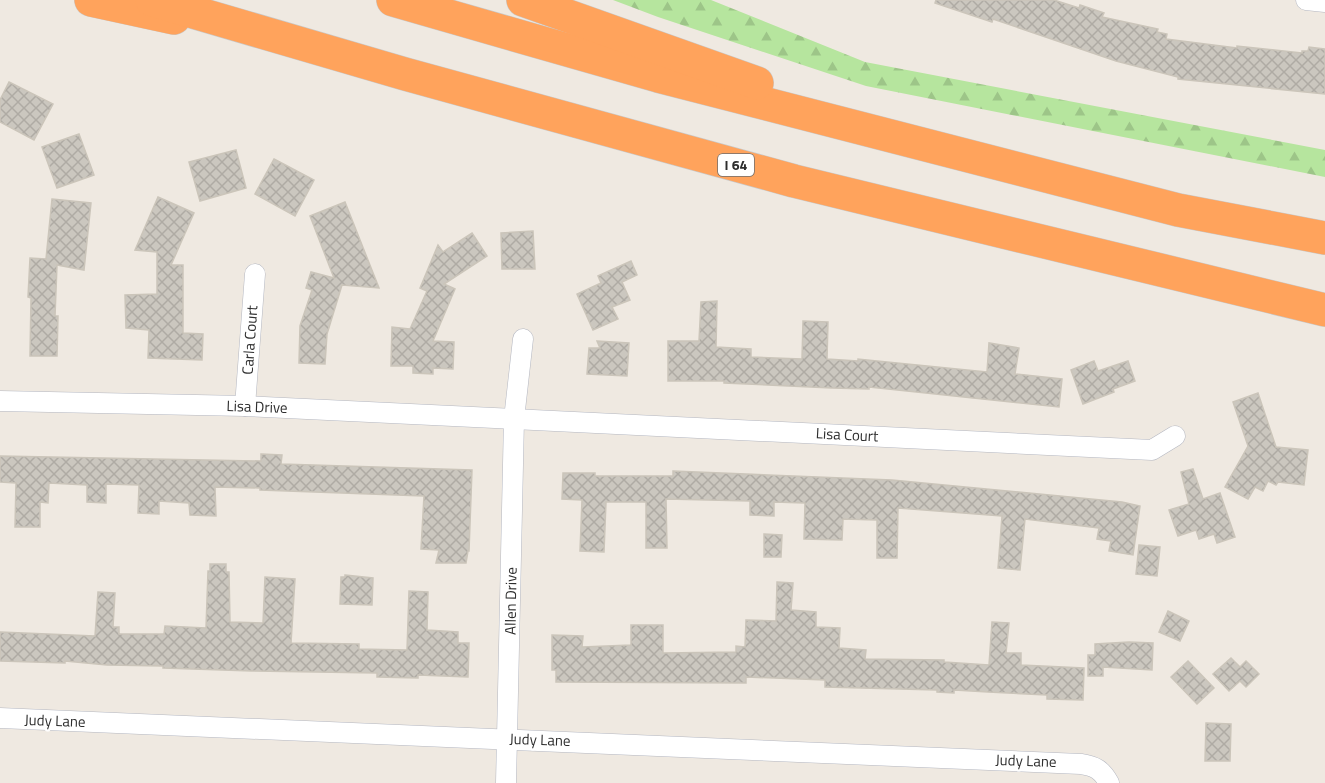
<svg xmlns="http://www.w3.org/2000/svg" width="1325" height="783" font-family="'Titillium Web',sans-serif">
<style>
.forest{fill:url(#forest-firs)}
.building{fill:url(#building-cross-hatch);stroke:#cbc5ba;stroke-width:1.5}
.lines{fill:none;stroke-linecap:round;stroke-linejoin:round}
.minor-casing{stroke:#b4b7c1;stroke-width:21}
.motorway-casing{stroke:#c9c9c9;stroke-width:34}
.minor{stroke:#fff;stroke-width:20}
.motorway{stroke:#ffa35c;stroke-width:33}
.labels{text-anchor:middle;stroke-width:4.5;stroke-linejoin:round;paint-order:stroke}
.shield{fill:#fff;stroke:#6d6d6d;stroke-width:1.5}
.shield-label{font-size:14px;font-weight:bold;fill:#2e2e2e}
.street-label{font-size:15px;fill:#2e2e2e;stroke:#fff}
</style>
<defs>
<pattern id="forest-firs" width="22" height="20" patternUnits="userSpaceOnUse" patternTransform="scale(1.5)"><rect width="22" height="20" fill="#b6e59e"/><path d="M5 1l3.5 6h-7zM16 11l3.5 6h-7z" fill="#9dc588"/></pattern>
<pattern id="building-cross-hatch" width="8" height="8" patternUnits="userSpaceOnUse" patternTransform="scale(1.5)"><rect width="8" height="8" fill="#cbc7bf"/><path d="M0 0l8 8M0 8l8-8" fill="none" stroke="#afaba4"/></pattern>
</defs>
<rect width="100%" height="100%" fill="#efe9e1"/>
<polygon class="forest" points="613,0 711,0 865,62 1325,150 1325,177 866,86 658,17"/>
<g class="building">
<polygon points="936,0 1054,0 1079,8 1080,5 1104,13 1102,17 1158,29 1157,32 1167,34 1166,39 1237,48 1237,46 1302,53 1302,51 1308,51 1309,47 1325,49 1325,94 1178,79 1178,77 1116,61 993,19 992,22 935,3"/>
<polygon points="9,82 53,104 34,140 0,122 0,100"/>
<polygon points="79,134 94,175 57,188 42,147"/>
<polygon points="236,150 246,188 200,201 189,162"/>
<polygon points="274,159 314,180 295,216 255,194"/>
<polygon points="158,197 194,213 171,265 183,265 183,333 203,334 202,360 148,358 149,330 126,328 125,295 157,294 157,252 135,250"/>
<polygon points="52,199 91,203 84,270 57,265 55,316 58,316 57,356 30,356 31,298 28,297 30,258 46,259"/>
<polygon points="345,202 379,288 342,285 327,334 325,364 299,363 300,326 312,290 306,288 311,272 334,278 310,216"/>
<polygon points="533,231 535,269 502,269 501,233"/>
<polygon points="472,233 487,256 444,284 455,289 433,341 454,342 453,369 433,368 433,374 413,373 413,366 391,366 392,327 410,329 427,291 420,288 438,245 443,252"/>
<polygon points="631,261 637,275 622,282 630,300 612,307 618,319 593,330 577,294 601,283 598,276"/>
<polygon points="717,301 716,347 751,349 751,357 802,359 803,321 828,322 827,359 858,361 858,359 987,372 989,343 1019,348 1015,374 1062,379 1059,407 869,387 869,389 832,388 724,383 724,381 668,381 668,341 699,341 701,302"/>
<polygon points="597,341 629,343 627,376 587,374 589,348 600,348"/>
<polygon points="1094,361 1098,371 1128,361 1135,381 1113,389 1114,392 1083,404 1071,370"/>
<polygon points="1258,393 1276,447 1308,450 1304,485 1278,482 1276,485 1268,481 1263,491 1255,487 1248,499 1225,487 1248,446 1233,402"/>
<polygon points="261,454 282,455 281,464 472,470 469,551 468,551 466,563 436,563 439,550 421,549 424,496 260,490 260,488 215,487 216,516 190,515 189,503 159,501 159,514 138,513 139,485 106,484 106,503 87,502 87,485 49,483 48,503 40,502 40,527 15,527 16,483 0,482 0,456 261,461"/>
<polygon points="1193,469 1203,499 1220,493 1235,537 1217,543 1214,534 1199,539 1196,530 1178,536 1169,510 1189,504 1181,472"/>
<polygon points="673,471 892,480 1122,502 1140,506 1133,555 1109,551 1111,541 1097,539 1099,528 1025,519 1020,570 998,568 1002,516 898,508 897,558 877,558 877,520 843,519 842,540 804,539 805,503 774,502 774,516 750,515 750,501 666,499 667,548 646,548 646,502 606,502 604,552 580,551 582,500 562,499 563,473 595,473 595,476 673,476"/>
<polygon points="764,534 782,535 781,557 764,557"/>
<polygon points="1139,545 1160,547 1157,576 1136,574"/>
<polygon points="210,564 226,564 226,572 229,572 230,622 263,623 265,577 295,579 291,643 359,644 359,649 407,650 409,591 428,592 427,630 458,632 458,643 469,643 468,677 418,675 418,678 377,677 377,673 252,671 163,668 163,666 107,665 65,661 65,663 0,661 0,632 95,636 98,592 115,593 113,627 119,627 119,634 164,634 165,626 206,628 208,571 210,571"/>
<polygon points="345,575 373,578 372,605 340,604 341,577 345,577"/>
<polygon points="777,582 793,583 791,610 816,612 816,627 840,628 839,648 866,650 865,659 944,660 944,662 989,665 992,622 1009,623 1006,653 1021,653 1021,665 1084,668 1083,700 1047,699 1047,695 988,692 954,690 954,693 937,692 937,690 825,687 825,680 746,677 746,683 556,682 556,670 552,670 552,635 583,636 582,647 631,645 631,625 663,625 663,653 736,652 736,646 745,647 746,620 776,621"/>
<polygon points="1168,611 1189,621 1180,641 1159,632"/>
<polygon points="1129,642 1153,643 1152,670 1103,667 1103,676 1088,676 1088,655 1095,655 1095,644"/>
<polygon points="1231,658 1240,667 1246,661 1259,674 1246,687 1240,681 1229,691 1213,674"/>
<polygon points="1188,661 1214,688 1197,704 1171,677"/>
<polygon points="1206,723 1231,724 1230,761 1205,761"/>
</g>
<g class="lines">
<g class="minor-casing">
<g id="minor">
<polyline points="1306,0 1325,2"/>
<polyline points="0,401 245,406 1152,450 1175,436"/>
<polyline points="245,406 255,274"/>
<path d="M0,718L1081,764C1095,766 1102,770 1109,783"/>
<polyline points="506,783 514,419 523,339"/>
</g>
</g>
<g class="motorway-casing">
<g id="motorway">
<polyline points="91,0 174,18"/>
<polyline points="152,0 405,74 794,181 1325,310"/>
<polyline points="393,0 658,76 1178,210 1325,238"/>
<polyline points="523,0 757,83"/>
</g>
</g>
<use href="#minor" class="minor"/>
<use href="#motorway" class="motorway"/>
</g>
<g class="labels">
<rect class="shield" x="718" y="154" width="36" height="22" rx="4.5"/>
<g class="shield-label">
<text x="736" y="170">I 64</text>
</g>
<g class="street-label">
<text transform="translate(250 340) rotate(-86)" y="5">Carla Court</text>
<text transform="translate(257 407) rotate(2)" y="5">Lisa Drive</text>
<text transform="translate(847 435) rotate(3)" y="5">Lisa Court</text>
<text transform="translate(511 601) rotate(-89)" y="5">Allen Drive</text>
<text transform="translate(55 721) rotate(2)" y="5">Judy Lane</text>
<text transform="translate(540 740) rotate(2)" y="5">Judy Lane</text>
<text transform="translate(1026 761) rotate(2)" y="5">Judy Lane</text>
</g>
</g>
</svg>
